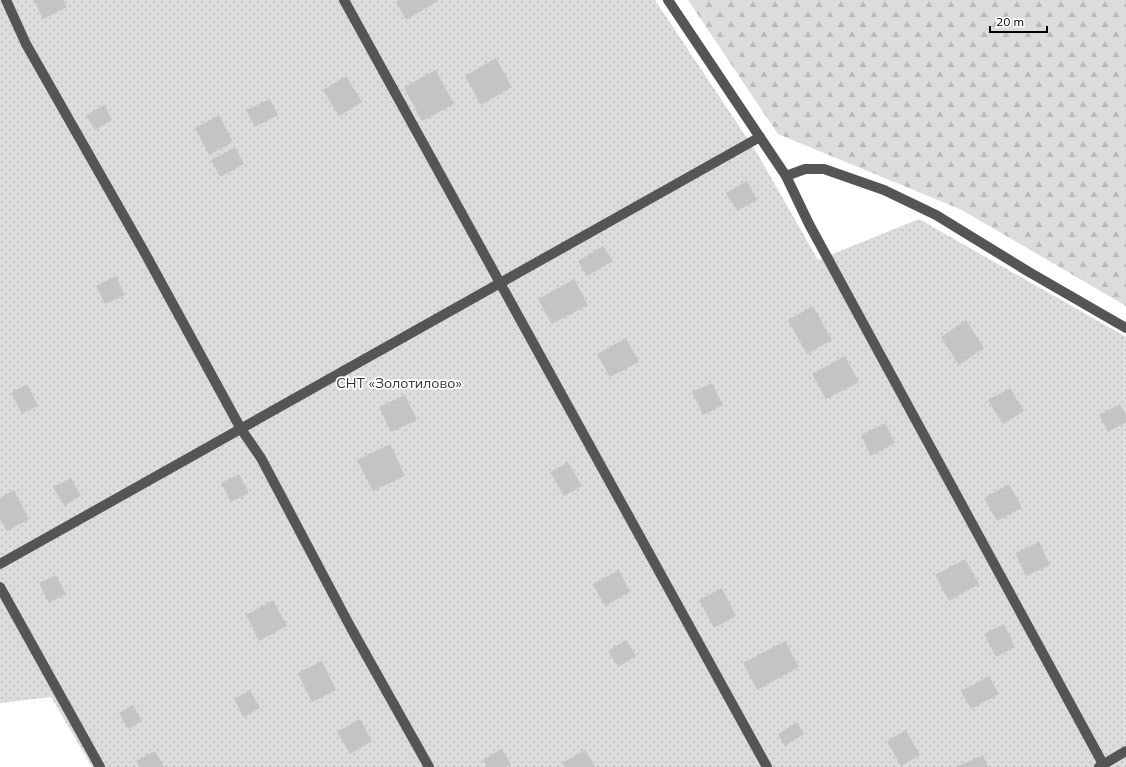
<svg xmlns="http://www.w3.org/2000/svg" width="1126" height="767" font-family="Mulish,sans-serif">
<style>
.forest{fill:url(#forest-firs)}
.garden{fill:url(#garden-dots)}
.building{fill:#c4c4c4}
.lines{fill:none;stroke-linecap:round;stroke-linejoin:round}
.minor{stroke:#555;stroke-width:10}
.labels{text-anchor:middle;stroke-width:3.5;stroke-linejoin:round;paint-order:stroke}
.park-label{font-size:14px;fill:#333;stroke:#fff}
</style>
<defs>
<pattern id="forest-firs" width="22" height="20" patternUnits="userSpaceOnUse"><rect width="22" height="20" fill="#dcdcdc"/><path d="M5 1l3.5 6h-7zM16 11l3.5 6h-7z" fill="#bbb"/></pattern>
<pattern id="garden-dots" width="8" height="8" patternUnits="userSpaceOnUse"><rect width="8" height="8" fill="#dcdcdc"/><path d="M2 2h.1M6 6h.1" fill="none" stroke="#bbb" stroke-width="1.8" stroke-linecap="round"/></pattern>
</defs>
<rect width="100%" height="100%" fill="#fff"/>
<polygon class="forest" points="688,0 1126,0 1126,306 962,210 778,134"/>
<polygon class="garden" points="0,0 655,0 757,153 818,260 919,219 1126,337 1126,767 92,767 51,697 0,703"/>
<g class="building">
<polygon points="34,0 63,0 67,7 43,19"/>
<polygon points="398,0 437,0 438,1 406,20 396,2"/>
<polygon points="496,58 512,87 481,105 465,76"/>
<polygon points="436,70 454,104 422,121 404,87"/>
<polygon points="346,76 362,102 339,116 323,90"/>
<polygon points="270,99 278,115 255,127 246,110"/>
<polygon points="104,105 112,120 95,130 86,115"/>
<polygon points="219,115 233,142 209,155 195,128"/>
<polygon points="235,147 244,164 220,177 211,160"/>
<polygon points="747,181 757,200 737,211 726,193"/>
<polygon points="603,246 613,261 587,276 578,261"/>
<polygon points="116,276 125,295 105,304 96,286"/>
<polygon points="574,279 588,305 552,324 538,299"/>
<polygon points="813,306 832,340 807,354 788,320"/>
<polygon points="966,320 984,348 959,365 941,337"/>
<polygon points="626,338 639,362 610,377 597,354"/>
<polygon points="845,356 859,382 826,399 812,374"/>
<polygon points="712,383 723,405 703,415 692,392"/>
<polygon points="27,384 38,406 22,414 11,393"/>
<polygon points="1010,388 1024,411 1003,424 988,400"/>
<polygon points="405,395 417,420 391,432 379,407"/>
<polygon points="1120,404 1126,415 1126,422 1108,432 1099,415"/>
<polygon points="885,423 895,443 871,456 861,435"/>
<polygon points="390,444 405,476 373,491 357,460"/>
<polygon points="568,462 582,486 564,496 550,472"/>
<polygon points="239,474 249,493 231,502 221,483"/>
<polygon points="71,478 81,496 64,506 53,487"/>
<polygon points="1009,484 1022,508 997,521 984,498"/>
<polygon points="14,490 29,519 7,531 0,518 0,498"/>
<polygon points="1039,542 1050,565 1026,576 1015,553"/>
<polygon points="965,559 979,584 949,601 935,575"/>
<polygon points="619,570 630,592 605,606 593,584"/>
<polygon points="56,575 66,594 49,603 39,583"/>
<polygon points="722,588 736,616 714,628 699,600"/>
<polygon points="273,600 287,626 259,641 246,615"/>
<polygon points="1004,624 1015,647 996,657 984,634"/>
<polygon points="626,640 636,656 618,667 608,651"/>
<polygon points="785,641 799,667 757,690 743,663"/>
<polygon points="322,661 336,690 312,702 298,673"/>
<polygon points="989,676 999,694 971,709 961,691"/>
<polygon points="250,690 260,708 244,717 234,699"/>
<polygon points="133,705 142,721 128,729 119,713"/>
<polygon points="360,719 372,741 350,754 337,732"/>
<polygon points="797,722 804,734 785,746 778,734"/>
<polygon points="906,730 920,755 901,766 887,741"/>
<polygon points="501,749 511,764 506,767 487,767 483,760"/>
<polygon points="585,750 595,767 565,767 562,763"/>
<polygon points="155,751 164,767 139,767 136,761"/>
<polygon points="983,755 988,767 956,767"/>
</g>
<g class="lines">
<g class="minor">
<polyline points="6,0 26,44 146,255 241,429 261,458 351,628 429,767"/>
<polyline points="344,0 767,767"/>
<polyline points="668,0 786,176 809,224 1103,764"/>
<polyline points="786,176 805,169 824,169 884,190 936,215 1029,272 1126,328"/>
<polyline points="0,564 760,137"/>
<polyline points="0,587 100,767"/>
<polyline points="1099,767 1126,751"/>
</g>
</g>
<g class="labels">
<g class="park-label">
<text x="399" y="388">СНТ «Золотилово»</text>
</g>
</g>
<path d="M990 26v6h57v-6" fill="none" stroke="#000000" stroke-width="2"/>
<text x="996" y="26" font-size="12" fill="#000000" stroke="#ffffff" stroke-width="3" paint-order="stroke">20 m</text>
</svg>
